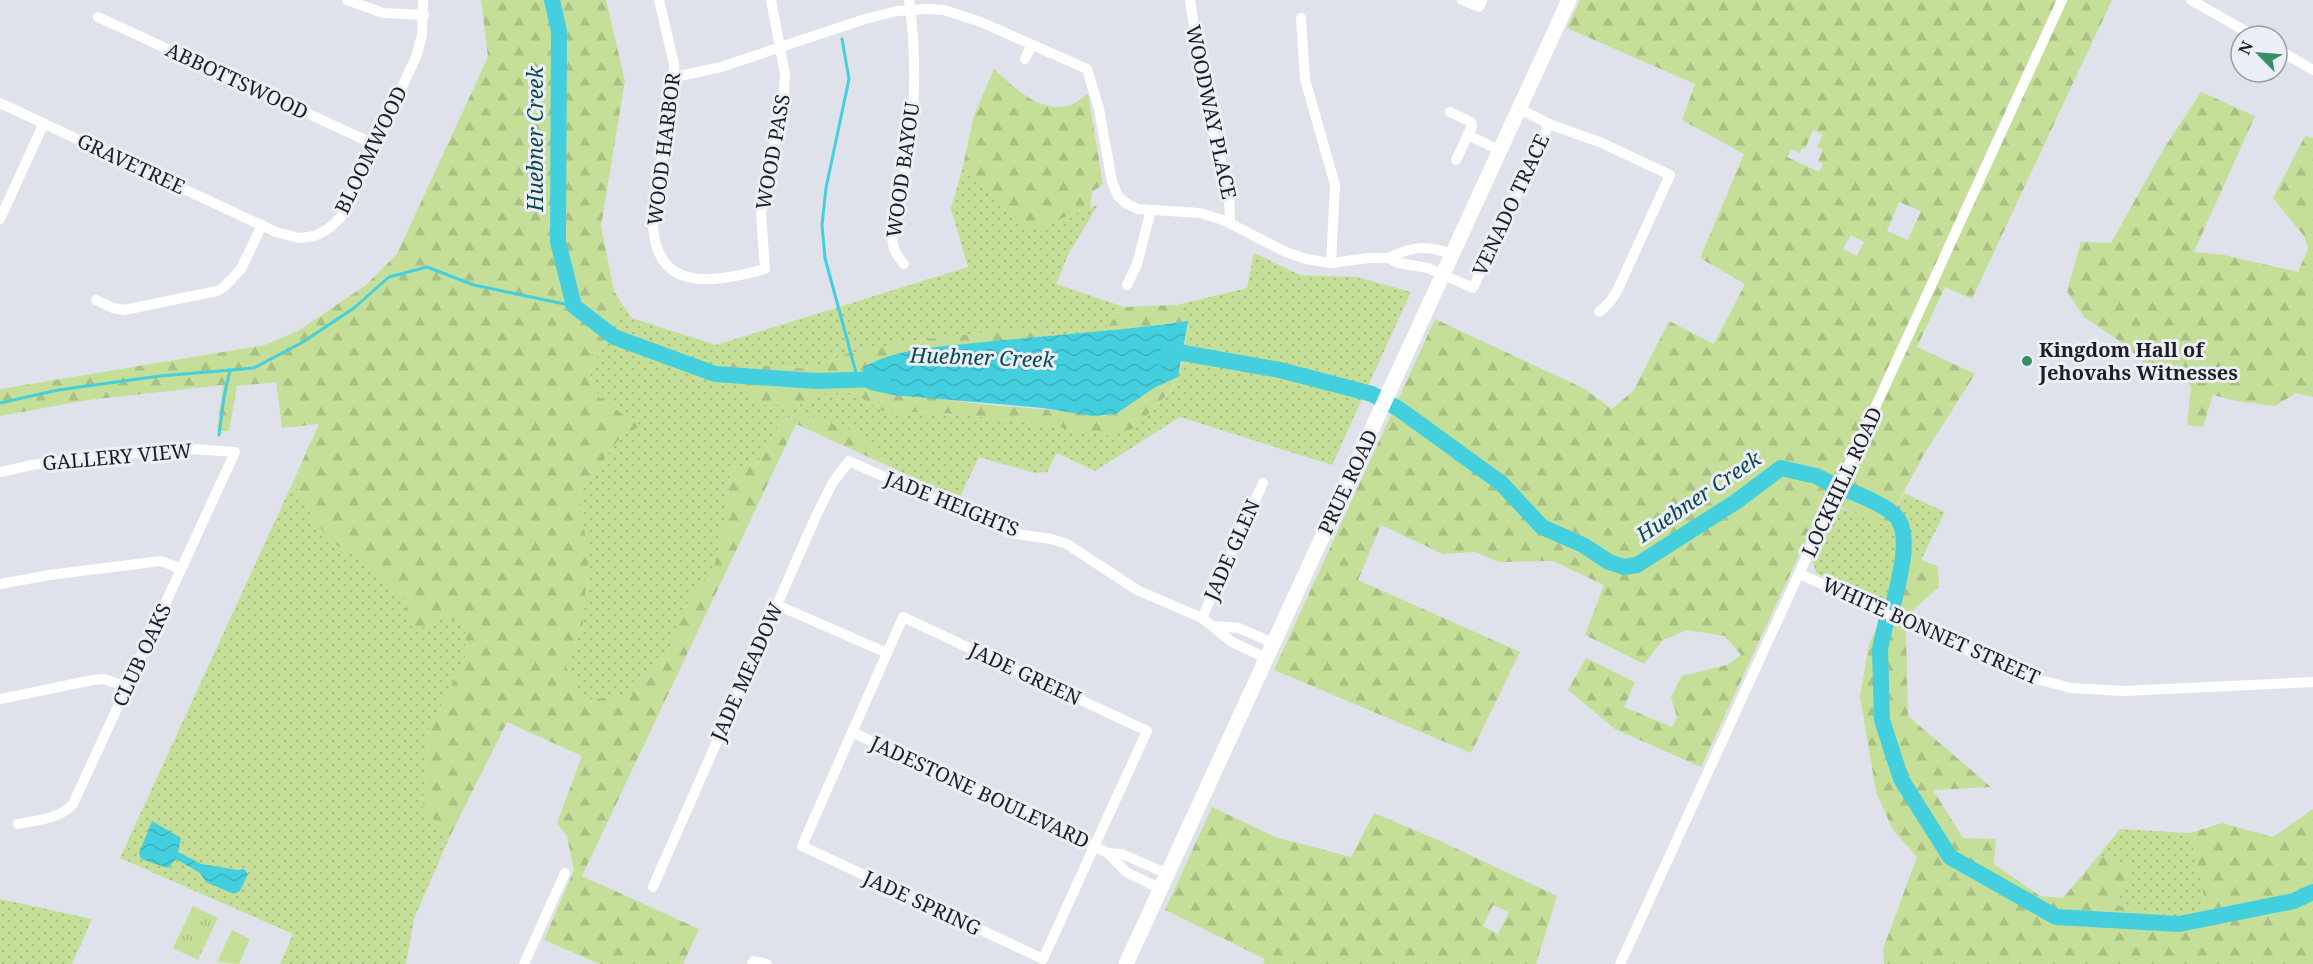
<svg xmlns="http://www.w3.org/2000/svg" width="2313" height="964" font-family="'Noto Serif',serif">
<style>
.grass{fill:url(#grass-dots)}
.forest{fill:url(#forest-firs);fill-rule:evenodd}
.park{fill:url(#park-tufts)}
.pitch{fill:#c5df99}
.water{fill:url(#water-waves)}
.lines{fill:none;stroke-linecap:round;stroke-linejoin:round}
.stream{stroke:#44cfde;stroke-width:3}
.river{stroke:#44cfde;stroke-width:16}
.minor{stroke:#fff;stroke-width:10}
.secondary{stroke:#fff;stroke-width:15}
.poi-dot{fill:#388e62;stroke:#eceff8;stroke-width:2}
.labels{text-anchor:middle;stroke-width:6;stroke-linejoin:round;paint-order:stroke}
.street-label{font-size:20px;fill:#1e1f22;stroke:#eceff8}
.poi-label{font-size:20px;font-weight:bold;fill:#1e1f22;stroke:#eceff8;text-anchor:start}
.water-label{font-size:21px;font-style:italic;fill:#0b484f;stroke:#eceff8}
</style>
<defs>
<pattern id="grass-dots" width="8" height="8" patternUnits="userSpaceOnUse" patternTransform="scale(1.5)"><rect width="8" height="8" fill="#c5df99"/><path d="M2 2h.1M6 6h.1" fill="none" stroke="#a9bf84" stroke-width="1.8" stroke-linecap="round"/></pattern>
<pattern id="forest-firs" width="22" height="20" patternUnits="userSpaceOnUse" patternTransform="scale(1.5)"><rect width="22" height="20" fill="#c5df99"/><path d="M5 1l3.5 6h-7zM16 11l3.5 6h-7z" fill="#a9bf84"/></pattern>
<pattern id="park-tufts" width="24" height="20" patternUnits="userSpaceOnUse" patternTransform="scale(1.5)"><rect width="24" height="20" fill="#c5df99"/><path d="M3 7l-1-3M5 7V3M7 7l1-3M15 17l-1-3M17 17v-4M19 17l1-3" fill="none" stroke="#a9bf84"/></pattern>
<pattern id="water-waves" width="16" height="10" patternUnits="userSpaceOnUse" patternTransform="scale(1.5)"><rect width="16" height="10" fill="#44cfde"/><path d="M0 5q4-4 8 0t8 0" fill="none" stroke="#3bb1be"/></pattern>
</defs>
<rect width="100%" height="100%" fill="#dfe2eb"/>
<g class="grass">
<path d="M963,166L1019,225L1034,228L1098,205L1069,253L1056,284L1124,307L1103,332L1057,335L1029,331L989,332L920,340L846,354L812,369L743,364L728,361L796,406L827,392L854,393L883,411L944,413L1012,420L1109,435C1133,420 1170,405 1178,376C1184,358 1185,339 1188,321L1177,305L1247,288L1254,253L1300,275L1357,277L1411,292L1332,465L1180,417L1095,471L1057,453L1047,472L1035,473L979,457L959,499L897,470L856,432L799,412L781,422L758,462L737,468L730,466L728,502L715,564L685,607L668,652L631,696L585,701L566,667L583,624L588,560L580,491L623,434L599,397L589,374L622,304L632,318L716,345L968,267L951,209Z"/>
<polygon points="293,482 314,520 331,542 365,561 406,598 421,628 442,614 466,626 465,658 427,733 423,809 450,836 414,919 406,964 280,964 293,934 120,858"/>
<polygon points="1904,493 1945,512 1921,560 1911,556 1886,607 1816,573 1813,562 1837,507 1886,524"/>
<polygon points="2120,829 2190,833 2206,906 2178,918 2115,905 2134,867 2099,855"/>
<polygon points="0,899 92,919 72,964 0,964"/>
</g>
<g class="forest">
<polygon points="481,0 606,0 625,81 601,226 614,291 622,304 589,374 599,397 640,427 623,434 580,491 588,560 583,624 566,667 585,700 631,696 668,652 685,607 715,564 728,502 730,466 737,468 758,462 781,422 799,412 856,432 897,470 796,424 582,876 699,929 683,964 600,964 544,940 574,870 567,836 557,823 582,756 507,722 450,836 423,809 427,733 465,658 466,626 442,614 421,628 406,622 406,598 365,561 331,542 314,520 293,482 319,424 282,428 276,382 237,386 229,431 217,431 223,385 88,400 0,416 0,389 265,345 298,331 366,285 397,254 488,57"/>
<path d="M1580,0H2112L1972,299L1945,287L1917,347L1975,374L1923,456L1886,525L1824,501L1701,767L1615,729L1568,690L1586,658L1635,682L1624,707L1672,727L1677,717L1671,697L1682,676L1727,665L1741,655L1725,636L1687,630L1663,640L1644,664L1585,635L1604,585L1553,561L1499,562L1475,552L1443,554L1381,525L1358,580L1520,652L1471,753L1274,670L1435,319L1585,389L1612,409L1634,390L1669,321L1714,344L1745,284L1700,258L1744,154L1682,120L1695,84L1567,28ZM1813,130L1823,134L1817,147L1823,150L1818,161L1823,164L1819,172L1787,157L1791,149L1800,153L1802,148L1805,149ZM1899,202L1921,211L1908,240L1887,231ZM1851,235L1864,242L1857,256L1843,249Z"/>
<path d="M994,69C1014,87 1037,112 1067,106C1074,105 1082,98 1088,94L1103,184L1092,192L1090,208L1034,228L1019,225L963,166L974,115Z"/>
<polygon points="2201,92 2255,116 2194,252 2224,255 2298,272 2308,249 2304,236 2273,198 2305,136 2313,138 2313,397 2296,393 2275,406 2236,401 2213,395 2203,427 2187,425 2191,387 2177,369 2145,363 2118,340 2084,317 2067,291 2081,242 2111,243 2163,150"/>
<polygon points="1177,305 1188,321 1103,332 1124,307"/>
<polygon points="1029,331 1057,335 940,347 872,362 870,390 981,404 1076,412 1092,416 1116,414 1154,388 1178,377 1170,392 1133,429 1109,435 1012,420 944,413 883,411 853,393 827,392 796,406 762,405 723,370 728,361 743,364 812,369 846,354 920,340 989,332"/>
<polygon points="1911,555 1938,567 1939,587 1915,608 1906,633 1908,716 1991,787 1933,790 1963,838 1996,839 1994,864 2040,896 2063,898 2099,855 2134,867 2115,905 2178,918 2206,906 2190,833 2222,823 2273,837 2313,809 2313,964 1884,964 1883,949 1917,857 1893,830 1876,792 1860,696 1869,644"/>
<path d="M1212,807L1275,837L1351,857L1374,813L1438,840L1557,896L1536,964H1263L1265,959L1165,910ZM1493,905L1509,912L1498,934L1483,926Z"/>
</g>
<polygon class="park" points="193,906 218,918 198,960 173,948"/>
<polygon class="pitch" points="232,930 250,939 239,964 217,962"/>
<g class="water">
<path d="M1188,321L1178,377L1154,388L1116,414L1092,416L1043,408L893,395L870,390L861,385L864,367C895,348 948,346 984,342C1052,335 1120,331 1188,321Z"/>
<polygon points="152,821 181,838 178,852 201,864 238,870 244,869 248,874 240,891 234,894 206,882 200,873 176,859 168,868 141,859 139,853"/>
</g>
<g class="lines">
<g class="stream">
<polyline points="842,39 849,79 826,188 822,225 825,258 858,380"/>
<polyline points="0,403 58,390 160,376 254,368 303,342 354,308 389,277 427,267 474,285 574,306"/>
<polyline points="219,435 224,397 230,370"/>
</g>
<g class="river">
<polyline points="552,0 559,31 558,242 574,306 614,337 715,374 816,381 883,379"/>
<polyline points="1163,358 1183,353 1280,370 1372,394 1399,409 1501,483 1542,527 1583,545 1609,562 1624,567 1637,565 1737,501 1781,468 1816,476 1834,485"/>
<path d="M1846,490C1859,494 1891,508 1898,519C1912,540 1897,586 1892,610"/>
<polyline points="1886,622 1880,649 1882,720 1901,779 1950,857 2056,917 2179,924 2294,901 2313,892"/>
</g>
<g class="minor">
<polyline points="347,0 383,13 424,15"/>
<path d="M659,0L674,64V95L653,206C648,291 702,286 765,269L761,214L784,95L785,74L771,0"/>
<polyline points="1190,0 1207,110 1229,190 1230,223"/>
<polyline points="1462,0 1479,7 1482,0"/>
<polyline points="2191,0 2254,36"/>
<polyline points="98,17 376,145"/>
<polyline points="1301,18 1305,79 1335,185 1331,263"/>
<polyline points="2277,49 2313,70"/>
<polyline points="1025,59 1031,46"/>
<polyline points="675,77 721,67 862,20 897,11 928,9 944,10 981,22 1087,69 1099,109 1112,182 1118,196 1127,204 1138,209 1200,213 1223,220 1286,252 1306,259 1331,263 1369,258 1388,258 1398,263 1428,268 1473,288 1549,124"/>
<polyline points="0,103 276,232 299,238 315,236 329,228 341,217 416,57 422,36 423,0"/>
<polyline points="1520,109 1549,124 1602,143 1670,175 1617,291 1609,303 1599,312"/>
<polyline points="1450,112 1471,122 1472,126 1456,160"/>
<polyline points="1468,135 1501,151"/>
<polyline points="0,219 44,123"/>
<path d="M1388,258C1413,246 1425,245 1452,254"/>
<path d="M904,264C895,254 892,247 892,233C897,204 905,176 909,147C916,98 916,49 909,0"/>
<polyline points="1127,285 1137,264 1151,210"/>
<polyline points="96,300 113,308 124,310 217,291 224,287 241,269 262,225"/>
<path d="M0,472L32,465L177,448L235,452L73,804C60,819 37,820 18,824"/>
<polyline points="1800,574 2021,675 2071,688 2123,691 2313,682"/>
<polyline points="0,584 49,575 161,561 181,569"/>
<polyline points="777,605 887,653"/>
<polygon points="903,617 1147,731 1043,959 802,846"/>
<polyline points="1202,618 1263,483"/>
<polyline points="1215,626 1239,628 1273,643"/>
<polyline points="0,699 93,680 104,679 127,687"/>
<polyline points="852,732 1108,853 1122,854 1168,874"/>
<polyline points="1108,853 1126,872 1161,889"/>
<polyline points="653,887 816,516 833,482 849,461 1010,533 1051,539 1067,544 1137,590 1202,618 1232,642 1266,658"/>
<polyline points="524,964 565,873"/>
<polyline points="752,964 754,961 767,964"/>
<polyline points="1620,964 2062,0"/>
</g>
<polyline class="secondary" points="1126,964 1569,0"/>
</g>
<circle class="poi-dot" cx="2027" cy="361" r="6"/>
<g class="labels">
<g class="street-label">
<text transform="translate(237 81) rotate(25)" y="7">ABBOTTSWOOD</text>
<text transform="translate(1211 112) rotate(78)" y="7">WOODWAY PLACE</text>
<text transform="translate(664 149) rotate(-83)" y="7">WOOD HARBOR</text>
<text transform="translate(371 150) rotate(-64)" y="7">BLOOMWOOD</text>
<text transform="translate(773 152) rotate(-80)" y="7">WOOD PASS</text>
<text transform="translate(131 164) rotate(25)" y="7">GRAVETREE</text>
<text transform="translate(903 170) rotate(-82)" y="7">WOOD BAYOU</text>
<text transform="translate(1511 205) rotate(-65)" y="7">VENADO TRACE</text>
<text transform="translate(117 457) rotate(-5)" y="7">GALLERY VIEW</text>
<text transform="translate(1348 482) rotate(-65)" y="7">PRUE ROAD</text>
<text transform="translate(1842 482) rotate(-65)" y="7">LOCKHILL ROAD</text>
<text transform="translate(952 504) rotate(22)" y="7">JADE HEIGHTS</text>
<text transform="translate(1232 550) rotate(-66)" y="7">JADE GLEN</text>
<text transform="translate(1931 631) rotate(24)" y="7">WHITE BONNET STREET</text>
<text transform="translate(142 655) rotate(-65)" y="7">CLUB OAKS</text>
<text transform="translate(747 672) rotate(-66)" y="7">JADE MEADOW</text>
<text transform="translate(1025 674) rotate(25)" y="7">JADE GREEN</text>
<text transform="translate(980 792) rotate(25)" y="7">JADESTONE BOULEVARD</text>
<text transform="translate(922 903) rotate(25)" y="7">JADE SPRING</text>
</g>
<g class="poi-label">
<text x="2039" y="357">Kingdom Hall of<tspan x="2039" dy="23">Jehovahs Witnesses</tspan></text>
</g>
<g class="water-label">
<text transform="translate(536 139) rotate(-90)" y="7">Huebner Creek</text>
<text transform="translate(982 358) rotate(2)" y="7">Huebner Creek</text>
<text transform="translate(1699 497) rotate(-34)" y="7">Huebner Creek</text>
</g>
</g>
<g transform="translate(2259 54) rotate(295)"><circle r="28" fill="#eceff8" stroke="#9a9ca2" stroke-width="1.5"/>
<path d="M0-4.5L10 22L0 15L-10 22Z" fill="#388e62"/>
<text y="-9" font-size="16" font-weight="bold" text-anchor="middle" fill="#1e1f22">N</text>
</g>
</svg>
